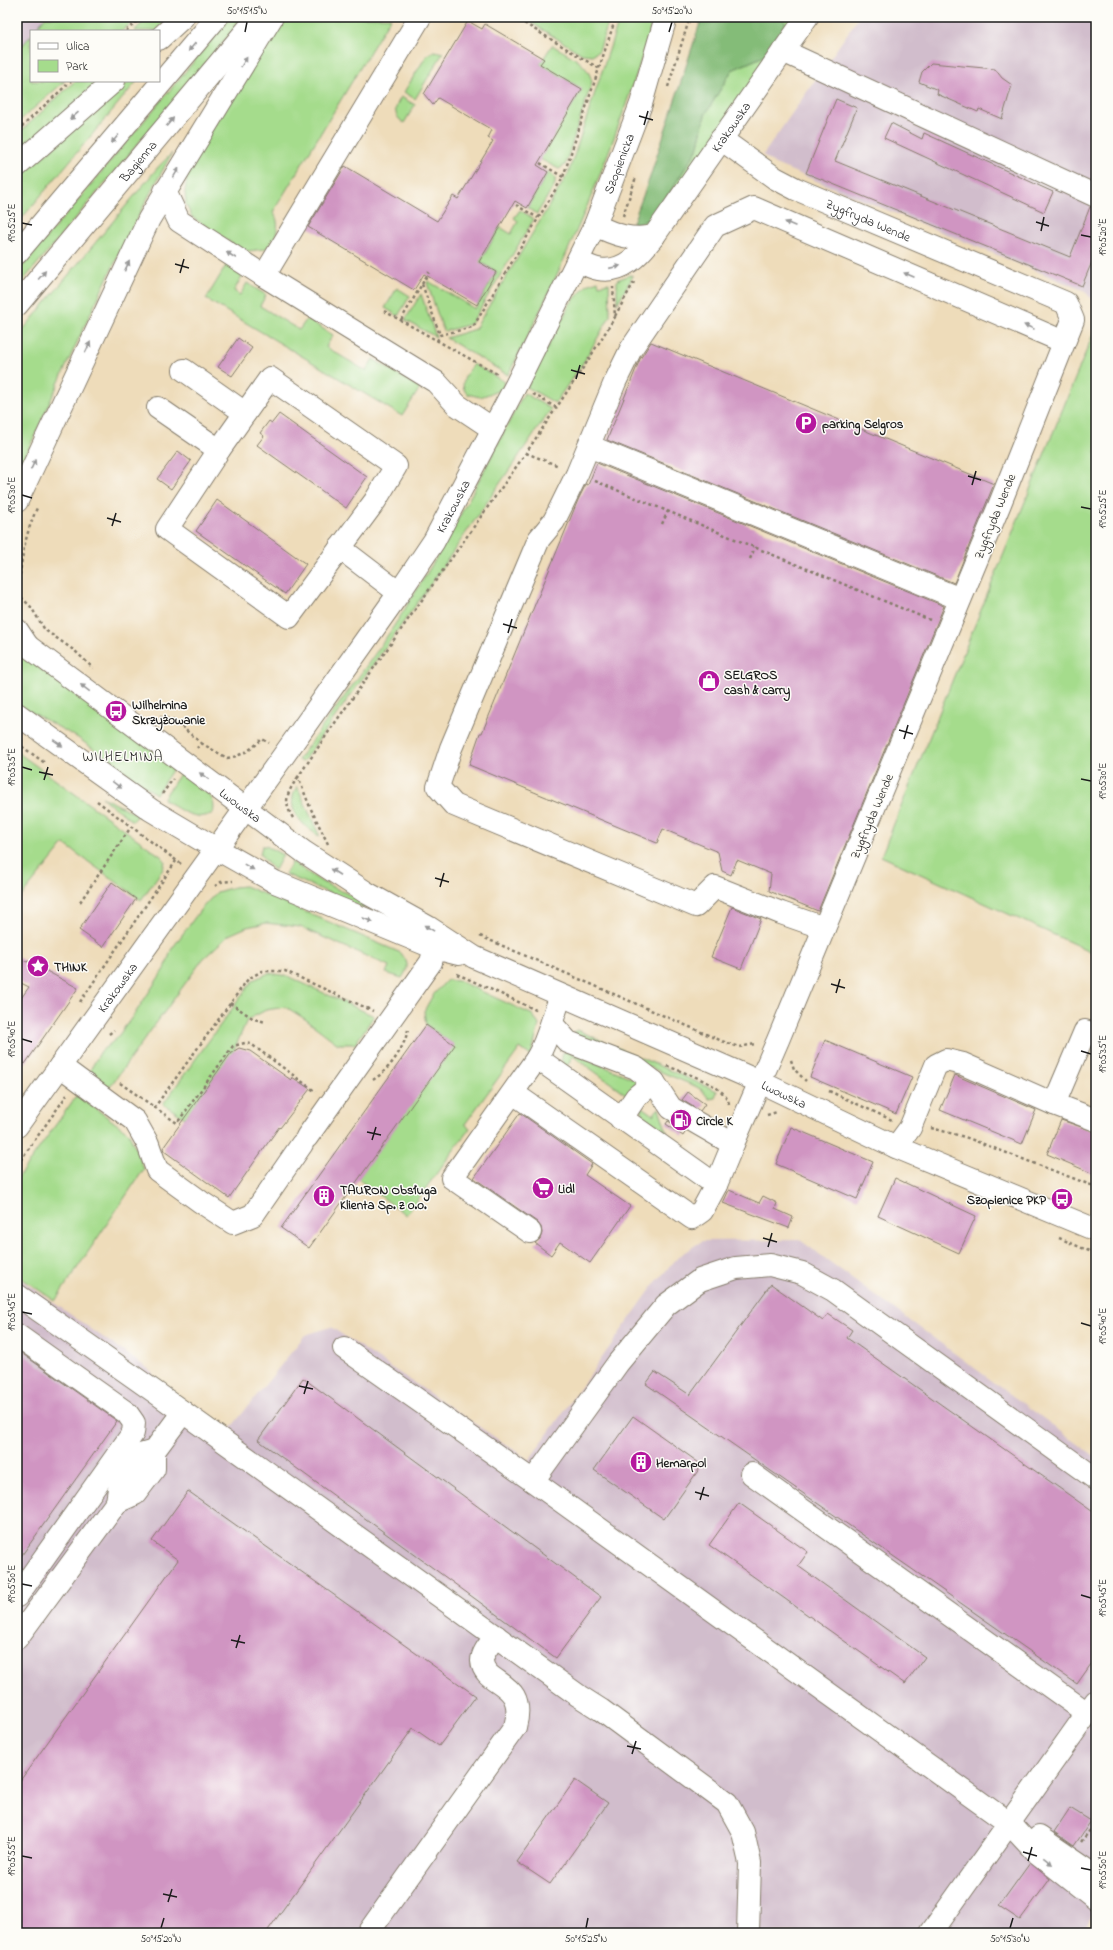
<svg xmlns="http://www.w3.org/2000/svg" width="1113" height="1950" font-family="'Indie Flower',sans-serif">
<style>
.industrial{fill:#d1bdcc}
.green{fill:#a5dc8c;stroke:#607c54}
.forest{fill:#84bc78;stroke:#506c4a}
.building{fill:#d095c2}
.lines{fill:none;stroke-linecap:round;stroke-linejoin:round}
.minor-casing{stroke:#857c6b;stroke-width:24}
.major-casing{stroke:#857c6b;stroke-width:24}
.path{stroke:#857c6b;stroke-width:2.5;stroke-dasharray:3 3;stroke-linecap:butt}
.minor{stroke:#fff;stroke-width:22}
.major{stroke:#fff;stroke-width:22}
.oneway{fill:#999}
.ticks{fill:none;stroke:#1c1c1c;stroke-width:1.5}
.labels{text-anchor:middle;stroke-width:3;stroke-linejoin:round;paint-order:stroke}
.street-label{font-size:13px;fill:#1c1c1c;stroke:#fdfcf7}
.poi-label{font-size:13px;font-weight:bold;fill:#1c1c1c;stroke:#fdfcf7;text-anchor:start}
.neighbourhood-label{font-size:14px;letter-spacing:1px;fill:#1c1c1c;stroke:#fdfcf7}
.neatline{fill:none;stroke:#1c1c1c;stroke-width:1.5}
.ticks-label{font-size:10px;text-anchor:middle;fill:#1c1c1c}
</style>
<rect width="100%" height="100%" fill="#fdfcf7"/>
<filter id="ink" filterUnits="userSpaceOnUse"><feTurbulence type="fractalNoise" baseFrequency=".025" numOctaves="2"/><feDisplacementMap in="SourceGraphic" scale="8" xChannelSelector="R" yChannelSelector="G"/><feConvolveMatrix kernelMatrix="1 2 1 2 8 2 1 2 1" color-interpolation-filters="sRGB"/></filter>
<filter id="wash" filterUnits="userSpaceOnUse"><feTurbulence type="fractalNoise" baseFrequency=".012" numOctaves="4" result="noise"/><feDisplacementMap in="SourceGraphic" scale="16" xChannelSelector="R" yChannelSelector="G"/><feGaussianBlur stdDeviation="0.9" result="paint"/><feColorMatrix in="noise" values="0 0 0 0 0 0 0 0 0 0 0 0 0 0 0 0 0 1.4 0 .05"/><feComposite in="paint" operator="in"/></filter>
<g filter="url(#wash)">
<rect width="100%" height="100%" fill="#eedcba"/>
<g class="industrial">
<polygon points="17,17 45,17 34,31 31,31 31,35 23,45 17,42"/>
<polygon points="859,17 1096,17 1096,305 1085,291 775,164 763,155"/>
<polygon points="800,1240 1096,1457 1096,1908 1081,1933 17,1933 17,1277 151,1371 160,1387 226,1434 305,1335 331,1327 529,1460 656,1282 680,1255 702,1241"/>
</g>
<g class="green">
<polygon points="45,17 138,17 122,31 34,31"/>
<polygon points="149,17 171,17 156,31 134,31"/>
<polygon points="231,17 244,17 17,288 17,273"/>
<path d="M288,17H391L273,212C282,224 276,241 265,249L248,251L237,247L192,217L186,205L185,192L189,163L270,40Z"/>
<polygon points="522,17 610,17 599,51 592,55 582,54"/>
<path d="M620,17H654C618,142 567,260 508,375L446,338L475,329L568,174Z"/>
<polygon points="780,17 796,17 657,223 643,230 632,225 653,218 697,150 705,115 732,70 764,56 785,23"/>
<polygon points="31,35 31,81 65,81 17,123 17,42 23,45"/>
<path d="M552,45C568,55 588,62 592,82L565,165L559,169L540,159L582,89L540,64Z"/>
<polygon points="434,51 443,53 415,99 404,92 427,55"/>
<polygon points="75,81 100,81 17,154 17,135"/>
<polygon points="130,81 137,81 17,224 17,179"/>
<path d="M401,97L415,105L404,123C392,115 395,107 401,97Z"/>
<path d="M172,153C114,257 66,366 17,475V337L159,166Z"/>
<polygon points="548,172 555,178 555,184 537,214 527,208"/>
<polygon points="520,210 534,219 471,324 446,331 443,330 427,283 428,281 475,309 497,272 480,262 500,227 511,234 518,221 514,218"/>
<polygon points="227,264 242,276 234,291 240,295 247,283 266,295 260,306 299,330 307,319 333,335 326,347 366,371 373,359 420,388 402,416 206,299"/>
<polygon points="630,275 633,276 617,304 617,280"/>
<polygon points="598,281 599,285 609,283 610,316 585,360 555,403 527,387 570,304 587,285"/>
<polygon points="397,288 410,296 398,316 385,308"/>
<polygon points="421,294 436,337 405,320"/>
<polygon points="1096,327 1096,954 881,856"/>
<path d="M473,364L505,382L501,390L480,397L467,394C458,383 467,374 473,364Z"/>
<path d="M524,393L551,409L426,591L304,760L302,762L298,760C339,703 382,648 418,588C457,525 490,459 524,393Z"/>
<polygon points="17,652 175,766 156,794 78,738 17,704"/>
<polygon points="17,752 162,857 165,861 163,869 141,900 64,844 17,902"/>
<path d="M182,771C194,780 219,795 213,813C196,823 177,808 163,799Z"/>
<path d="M297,786L320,837C301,824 284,810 297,786Z"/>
<polygon points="102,797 138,815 133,821 108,803"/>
<polygon points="262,846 266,846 283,855 275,870 268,864 260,854"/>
<polygon points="292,862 322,882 361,900 365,905 364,908 285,874"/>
<path d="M245,886L401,953C409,964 409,967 402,978L386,973L389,966L300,927L266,923L247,927L229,935L203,959L106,1092L89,1072L101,1051L116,1039L138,1009L166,966L171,950L201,909L217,892L234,887Z"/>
<polygon points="269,973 287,976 374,1016 355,1044 338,1044 305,1019 286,1007 266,1010 247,1020 234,1050 185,1118 163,1104 253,980"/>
<polygon points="447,980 459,981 533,1015 539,1025 531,1056 520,1048 465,1124 470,1128 406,1215 358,1179 454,1045 426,1025 424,1011 433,995"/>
<polygon points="577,1030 717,1091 715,1098 709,1099 702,1090 695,1086 575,1036 574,1032"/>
<path d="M567,1051L639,1081L627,1095L573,1056L566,1067C561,1062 561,1058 563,1053Z"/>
<polygon points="77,1095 129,1133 144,1169 55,1301 17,1275 17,1179"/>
<polygon points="640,1106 653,1115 659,1108 667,1132 642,1115"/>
</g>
<polygon class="forest" points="702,17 780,17 786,23 764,56 732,70 705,115 697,150 653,218 632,225 650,177"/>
<g id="blocks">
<g class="building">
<polygon points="468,21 482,29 485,24 544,59 540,64 582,89 537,165 548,172 527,208 515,201 479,262 496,272 477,305 424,274 414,290 308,227 345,166 437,221 453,196 458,199 493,141 488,138 492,130 438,98 433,105 424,94"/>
<polygon points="931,63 995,69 1002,78 1012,85 1002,119 979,109 978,112 937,94 938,90 919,82 922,72"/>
<polygon points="836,99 857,108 835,161 1070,257 1090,207 1096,208 1096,252 1082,286 806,173"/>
<polygon points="891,123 922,139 924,133 1053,192 1044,212 884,138"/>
<polygon points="238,338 252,348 232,376 218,367"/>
<polygon points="651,342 994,484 954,583 607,440 640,359"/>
<polygon points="279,414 367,477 346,508 257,445 264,436 260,433 269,421 272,423"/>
<polygon points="178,451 191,461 171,489 157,479"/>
<polygon points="597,463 944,606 818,911 769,891 771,874 737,860 731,875 722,871 718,852 663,829 657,843 469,765 480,733 482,733 578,500 586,484 588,485"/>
<polygon points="217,500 306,564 285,594 196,531"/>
<polygon points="112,882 136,899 103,947 79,930"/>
<polygon points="732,907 761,919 741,969 711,957"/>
<polygon points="17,957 27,962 28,961 78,988 25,1064 17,1056 17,1004 29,987 17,981"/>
<polygon points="426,1025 455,1045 309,1248 281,1228"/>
<polygon points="825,1040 912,1077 896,1114 810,1077"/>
<polygon points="239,1048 250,1051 291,1080 292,1077 310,1089 280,1128 279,1127 229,1198 164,1151 163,1148 231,1053"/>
<polygon points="955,1075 1036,1110 1022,1144 940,1110"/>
<polygon points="688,1092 705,1104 700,1111 682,1100"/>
<polygon points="520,1113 592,1164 585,1175 630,1206 590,1263 560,1242 551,1255 535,1243 540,1239 542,1233 541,1227 537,1222 474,1178"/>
<polygon points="1061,1120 1096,1132 1096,1175 1047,1154"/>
<polygon points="668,1121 686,1131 683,1136 666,1124"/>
<polygon points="791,1127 873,1162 857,1199 776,1164"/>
<polygon points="895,1178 976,1216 959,1253 878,1216"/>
<polygon points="729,1190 759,1203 763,1196 777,1203 775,1209 793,1217 789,1228 723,1203"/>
<polygon points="771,1284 823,1321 828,1314 852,1330 847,1338 1096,1514 1096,1657 1077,1684 646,1384 655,1372 690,1395"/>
<polygon points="17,1350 117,1421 17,1562"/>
<polygon points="303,1378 601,1597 556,1658 258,1440"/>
<polygon points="633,1416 702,1465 664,1519 594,1470"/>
<polygon points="188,1491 476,1696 439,1746 413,1728 266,1933 17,1933 17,1785 178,1560 152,1541"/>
<polygon points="739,1503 808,1552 798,1566 925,1657 905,1684 709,1545"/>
<polygon points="575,1780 608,1803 550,1884 517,1862"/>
<polygon points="1070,1808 1091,1821 1074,1846 1054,1832"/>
<polygon points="1030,1863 1050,1879 1020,1920 999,1906"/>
</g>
</g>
</g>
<g filter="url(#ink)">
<use href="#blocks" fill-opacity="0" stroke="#857c6b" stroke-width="1"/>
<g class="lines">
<g class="minor-casing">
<g id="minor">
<polyline points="420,17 264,276 436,382 457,405 493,429"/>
<polyline points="783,51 1096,196"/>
<path id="s1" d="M721,139L775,178L796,189L1066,303L1073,320L999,506L778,1040L733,1144"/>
<polyline points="165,191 179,221 264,276"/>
<path d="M595,225C615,235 632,241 654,236"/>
<path id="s2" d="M578,261C584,264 592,268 598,269C623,274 640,254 654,236L807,17"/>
<polyline points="184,370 245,413"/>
<polygon points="270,378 396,466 375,501 289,617 167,529 219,450"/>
<polyline points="158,408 219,450"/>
<polyline points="589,446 960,599"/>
<polyline points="340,548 399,593"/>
<path id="s3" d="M17,638L304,852L367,893L428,927L474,957L760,1082L896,1147L1096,1230"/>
<polyline points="17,714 151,810 215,848 275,882 435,948 459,954"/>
<polyline points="824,928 781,913 715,887 696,906 454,805 438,787 451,748 539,539 554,521 577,474 615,382 631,349 715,226 754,208 1064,342"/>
<polyline points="552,1024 568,1042 636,1068 654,1082 671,1108 733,1144 716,1185"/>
<polyline points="60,1066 135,1121 148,1144 157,1170 201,1202 233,1223 253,1215 302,1144"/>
<path d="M513,1093L692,1218L702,1211L716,1185L537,1058C549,1038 552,1017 561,996"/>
<polyline points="1054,1104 1085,1031 1096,1035"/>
<polyline points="621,1119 636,1097 654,1082"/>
<path id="s4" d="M17,1126L284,755L399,593L434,541L516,385L595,225L641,104L666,17"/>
<polyline points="307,1137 431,962 435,948"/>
<polyline points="896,1147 910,1128 936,1065 946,1060 963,1064 1054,1104 1096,1120"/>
<polyline points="530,1232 452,1178 537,1058"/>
<polyline points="17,1295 155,1392 579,1696 601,1710 727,1803 743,1832 750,1863 748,1933"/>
<polyline points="17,1335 127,1413 134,1423 133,1433 17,1596"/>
<polyline points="344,1348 533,1481 1010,1824 1035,1851 1096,1899"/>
<polyline points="752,1474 1087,1713"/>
<polyline points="533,1481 618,1363 666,1305 700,1280 736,1268 770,1265 802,1273 833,1290 1096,1479"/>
<polyline points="117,1502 135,1494 154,1469 154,1451 183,1412"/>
<polyline points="17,1638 117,1502 120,1482 140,1455 154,1451"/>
<polyline points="1039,1837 1096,1876"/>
<path d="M368,1933L515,1727C528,1679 484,1687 482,1661C482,1652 491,1643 496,1636"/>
<polyline points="931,1933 1096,1701"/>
</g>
</g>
<g class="major-casing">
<g id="major">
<polyline points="159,39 183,17"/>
<polyline points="17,166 114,81"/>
<polyline points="17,253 217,17"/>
<path id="s5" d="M17,305L258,17"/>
<polyline points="17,501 149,219 272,17"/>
<polyline points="17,630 27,645"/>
</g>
</g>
<g class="path">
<polyline points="514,17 600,69"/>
<polyline points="126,31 142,17"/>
<polyline points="668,87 690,17"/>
<polyline points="17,131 71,81"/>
<polyline points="540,163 563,177"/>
<polyline points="516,205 538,218"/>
<polyline points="623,216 636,177"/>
<polyline points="422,284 429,272"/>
<polyline points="384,311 499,375"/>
<polyline points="615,316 634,282"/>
<polyline points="401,320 422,284 440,335"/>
<polyline points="437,341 440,335 473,327 563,177 616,17"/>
<polyline points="533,394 557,408"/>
<polyline points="526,453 559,466"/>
<polyline points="595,481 930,620"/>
<polyline points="662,524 668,511"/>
<polyline points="750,559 755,547"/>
<polyline points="17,593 31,607 45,630 75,651 93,668"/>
<path d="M18,593C21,561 24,537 37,508"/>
<polyline points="160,717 175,721 201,743 197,748"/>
<polyline points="17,743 45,763"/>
<path d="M201,743L227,758C242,756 252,749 262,739L269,743"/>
<polyline points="162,794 173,779"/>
<polyline points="97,801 181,864"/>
<path d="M293,818C282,800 288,792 298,777"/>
<polyline points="328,844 310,807 298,777 332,727 526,453 587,362 615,317 613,287"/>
<polyline points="215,886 221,882 233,881"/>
<polyline points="80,902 131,827"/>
<polyline points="480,936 722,1041 739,1047 755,1044"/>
<polyline points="457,974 536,1010"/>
<polyline points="80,1002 176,861"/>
<polyline points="230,1003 254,1019 266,1022"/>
<polyline points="109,1034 114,1030"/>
<polyline points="791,1060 794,1069 806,1081"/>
<path d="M667,1066C684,1073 725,1084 729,1104"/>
<path d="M373,1080C390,1069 403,1050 408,1030"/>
<polyline points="120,1083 177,1123 233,1046 245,1043 251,1044 316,1092"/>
<polyline points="829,1091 892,1120"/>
<polyline points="154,1108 248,979 262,971 285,971 373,1011"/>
<polyline points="767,1115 777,1112"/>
<polyline points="931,1128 965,1137 1096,1187"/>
<polyline points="17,1165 67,1095"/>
<polyline points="1059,1238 1096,1254"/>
<polyline points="1081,1842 1096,1822"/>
</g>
<use href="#minor" class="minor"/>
<use href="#major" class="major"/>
</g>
<defs><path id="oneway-solid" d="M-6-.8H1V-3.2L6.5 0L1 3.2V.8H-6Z"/></defs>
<g class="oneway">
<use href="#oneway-solid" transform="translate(192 47) rotate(130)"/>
<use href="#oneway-solid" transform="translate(244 62) rotate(-58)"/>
<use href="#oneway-solid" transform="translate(74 116) rotate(139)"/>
<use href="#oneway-solid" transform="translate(170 122) rotate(-50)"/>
<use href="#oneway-solid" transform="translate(115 139) rotate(130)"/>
<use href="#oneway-solid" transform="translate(176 173) rotate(-59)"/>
<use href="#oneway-solid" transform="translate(790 224) rotate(-157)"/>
<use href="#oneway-solid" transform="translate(231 255) rotate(-147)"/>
<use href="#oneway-solid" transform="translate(127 266) rotate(-64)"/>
<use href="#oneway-solid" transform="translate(615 267) rotate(-13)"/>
<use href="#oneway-solid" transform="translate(42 275) rotate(-50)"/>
<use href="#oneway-solid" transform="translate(909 275) rotate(-157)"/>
<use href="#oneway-solid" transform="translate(1029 327) rotate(-157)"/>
<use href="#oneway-solid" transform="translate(88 347) rotate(-65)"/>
<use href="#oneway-solid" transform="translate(33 465) rotate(-65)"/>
<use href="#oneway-solid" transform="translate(85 688) rotate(-143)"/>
<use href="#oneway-solid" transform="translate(58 743) rotate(35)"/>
<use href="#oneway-solid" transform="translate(204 776) rotate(-144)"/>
<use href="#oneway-solid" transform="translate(117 785) rotate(36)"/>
<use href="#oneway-solid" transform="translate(249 867) rotate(29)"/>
<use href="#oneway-solid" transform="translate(335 872) rotate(-147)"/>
<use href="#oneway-solid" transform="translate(368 920) rotate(23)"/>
<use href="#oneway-solid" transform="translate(429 928) rotate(-149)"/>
<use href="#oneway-solid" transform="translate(1048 1861) rotate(38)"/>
</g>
</g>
<path class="ticks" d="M245,32L247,22M669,32L672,22M639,116L653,120M644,125L648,111M1036,222L1049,226M22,223L32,225M1041,231L1044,217M1081,235L1091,237M175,264L189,268M180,273L184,259M571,370L585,374M576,379L580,365M968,476L981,480M972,485L976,471M22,495L32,498M1081,507L1091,509M107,518L121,522M112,526L116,513M503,624L517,628M508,633L512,619M899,730L913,734M904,739L908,725M22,767L32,770M39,772L53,775M1081,779L1091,781M44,780L48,767M435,878L449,882M440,887L444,873M831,984L845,988M836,993L840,979M22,1039L32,1042M1081,1051L1091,1054M367,1132L381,1135M372,1140L376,1127M763,1238L777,1242M768,1247L772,1233M22,1312L32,1314M1081,1323L1091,1326M299,1386L313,1389M304,1394L308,1381M695,1492L709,1496M700,1500L704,1487M22,1584L32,1586M1081,1595L1091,1598M231,1640L245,1643M236,1648L240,1635M627,1746L641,1749M632,1754L636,1741M1023,1852L1037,1856M22,1856L32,1858M1028,1861L1032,1847M1081,1868L1091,1870M163,1894L177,1897M168,1902L172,1889M161,1928L164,1918M586,1928L588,1918M1010,1928L1013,1918"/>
<defs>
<g id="parking-disc" transform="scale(1.15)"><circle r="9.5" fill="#b5179e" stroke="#fdfcf7"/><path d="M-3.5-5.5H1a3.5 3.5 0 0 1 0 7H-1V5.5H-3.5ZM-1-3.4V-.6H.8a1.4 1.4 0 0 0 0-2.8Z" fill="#fff"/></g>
<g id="shop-disc" transform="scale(1.15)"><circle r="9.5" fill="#b5179e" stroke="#fdfcf7"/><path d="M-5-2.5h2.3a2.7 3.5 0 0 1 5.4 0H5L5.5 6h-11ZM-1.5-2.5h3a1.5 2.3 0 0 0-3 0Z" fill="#fff"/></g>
<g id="bus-disc" transform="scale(1.15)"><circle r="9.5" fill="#b5179e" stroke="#fdfcf7"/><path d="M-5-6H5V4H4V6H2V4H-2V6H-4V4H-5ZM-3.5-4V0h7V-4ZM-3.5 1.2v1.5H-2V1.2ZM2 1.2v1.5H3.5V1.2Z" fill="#fff"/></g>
<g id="sight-disc" transform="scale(1.15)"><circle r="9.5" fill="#b5179e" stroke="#fdfcf7"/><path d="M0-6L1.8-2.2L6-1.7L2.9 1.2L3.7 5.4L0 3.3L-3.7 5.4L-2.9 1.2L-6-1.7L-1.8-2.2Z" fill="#fff"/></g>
<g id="fuel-disc" transform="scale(1.15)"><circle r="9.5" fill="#b5179e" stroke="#fdfcf7"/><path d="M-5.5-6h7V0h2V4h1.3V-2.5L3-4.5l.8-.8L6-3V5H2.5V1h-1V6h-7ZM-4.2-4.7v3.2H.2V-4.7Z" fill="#fff"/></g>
<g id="supermarket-disc" transform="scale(1.15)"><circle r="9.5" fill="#b5179e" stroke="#fdfcf7"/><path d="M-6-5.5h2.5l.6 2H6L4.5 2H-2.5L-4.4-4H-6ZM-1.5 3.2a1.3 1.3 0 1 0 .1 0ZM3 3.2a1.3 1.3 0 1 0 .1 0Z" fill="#fff"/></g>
<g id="building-disc" transform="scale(1.15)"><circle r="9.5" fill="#b5179e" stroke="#fdfcf7"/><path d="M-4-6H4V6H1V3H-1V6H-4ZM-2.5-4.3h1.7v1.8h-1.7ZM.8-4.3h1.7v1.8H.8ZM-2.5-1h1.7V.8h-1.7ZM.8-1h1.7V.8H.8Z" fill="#fff"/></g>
</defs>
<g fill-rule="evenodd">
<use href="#parking-disc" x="806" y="423"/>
<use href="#shop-disc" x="709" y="681"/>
<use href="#bus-disc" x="116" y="711"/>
<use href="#sight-disc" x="38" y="966"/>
<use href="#fuel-disc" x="681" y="1120"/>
<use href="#supermarket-disc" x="543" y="1188"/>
<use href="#building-disc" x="324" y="1196"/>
<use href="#bus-disc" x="1062" y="1199"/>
<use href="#building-disc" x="641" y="1462"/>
</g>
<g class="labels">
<g class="street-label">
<text dy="5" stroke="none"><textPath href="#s2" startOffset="224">Krakowska</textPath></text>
<text dy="5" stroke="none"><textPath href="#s5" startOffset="188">Bagienna</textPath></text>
<text dy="5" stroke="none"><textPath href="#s4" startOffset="1139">Szopienicka</textPath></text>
<text dy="5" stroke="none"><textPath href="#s1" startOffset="169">Zygfryda Wende</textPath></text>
<text dy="5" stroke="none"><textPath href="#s4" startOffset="758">Krakowska</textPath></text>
<text transform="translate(994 516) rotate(-68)" y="5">Zygfryda Wende</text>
<text dy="5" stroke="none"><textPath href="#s3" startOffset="279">Lwowska</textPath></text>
<text transform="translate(871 816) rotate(-67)" y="5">Zygfryda Wende</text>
<text dy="5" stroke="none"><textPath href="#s4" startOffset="171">Krakowska</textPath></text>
<text dy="5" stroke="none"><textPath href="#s3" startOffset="897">Lwowska</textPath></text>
</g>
<g class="poi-label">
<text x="822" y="428">parking Selgros</text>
<text x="724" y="679">SELGROS<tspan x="724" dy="15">cash &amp; carry</tspan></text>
<text x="132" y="709">Wilhelmina<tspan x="132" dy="15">Skrzyżowanie</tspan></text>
<text x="54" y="971">THINK</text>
<text x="696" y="1125">Circle K</text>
<text x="558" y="1193">Lidl</text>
<text x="340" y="1194">TAURON Obsługa<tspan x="340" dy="15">Klienta Sp. z o.o.</tspan></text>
<text x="1046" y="1204" text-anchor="end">Szopienice PKP</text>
<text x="656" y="1467">Hemarpol</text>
</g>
<g class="neighbourhood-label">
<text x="123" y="761">WILHELMINA</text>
</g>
</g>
<rect width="1113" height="1950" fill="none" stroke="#fdfcf7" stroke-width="44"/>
<rect x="30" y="30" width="130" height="52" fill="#fdfcf7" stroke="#a3a29f"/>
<rect x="38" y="43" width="20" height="6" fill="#ffffff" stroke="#a3a29f"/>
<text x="66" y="50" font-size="12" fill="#1c1c1c">Ulica</text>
<rect x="38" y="60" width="20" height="12" fill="#a5dc8c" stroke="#a3a29f"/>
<text x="66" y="70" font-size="12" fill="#1c1c1c">Park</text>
<rect x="22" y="22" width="1069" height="1906" class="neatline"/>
<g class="ticks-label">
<text x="247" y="14">50°15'15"N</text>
<text x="672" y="14">50°15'20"N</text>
<text transform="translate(11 223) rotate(-90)" y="4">19°05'25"E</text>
<text transform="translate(1102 237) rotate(-90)" y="4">19°05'20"E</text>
<text transform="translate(11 495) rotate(-90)" y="4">19°05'30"E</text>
<text transform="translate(1102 509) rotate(-90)" y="4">19°05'25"E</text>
<text transform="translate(11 767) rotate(-90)" y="4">19°05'35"E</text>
<text transform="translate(1102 781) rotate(-90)" y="4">19°05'30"E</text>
<text transform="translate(11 1039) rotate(-90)" y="4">19°05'40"E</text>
<text transform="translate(1102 1054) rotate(-90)" y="4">19°05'35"E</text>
<text transform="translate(11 1312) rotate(-90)" y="4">19°05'45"E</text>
<text transform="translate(1102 1326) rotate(-90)" y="4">19°05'40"E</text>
<text transform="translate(11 1584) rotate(-90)" y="4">19°05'50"E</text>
<text transform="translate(1102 1598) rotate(-90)" y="4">19°05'45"E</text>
<text transform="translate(11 1856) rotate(-90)" y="4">19°05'55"E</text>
<text transform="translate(1102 1870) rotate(-90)" y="4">19°05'50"E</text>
<text x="161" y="1942">50°15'20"N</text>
<text x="586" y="1942">50°15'25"N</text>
<text x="1010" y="1942">50°15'30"N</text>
</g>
</svg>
